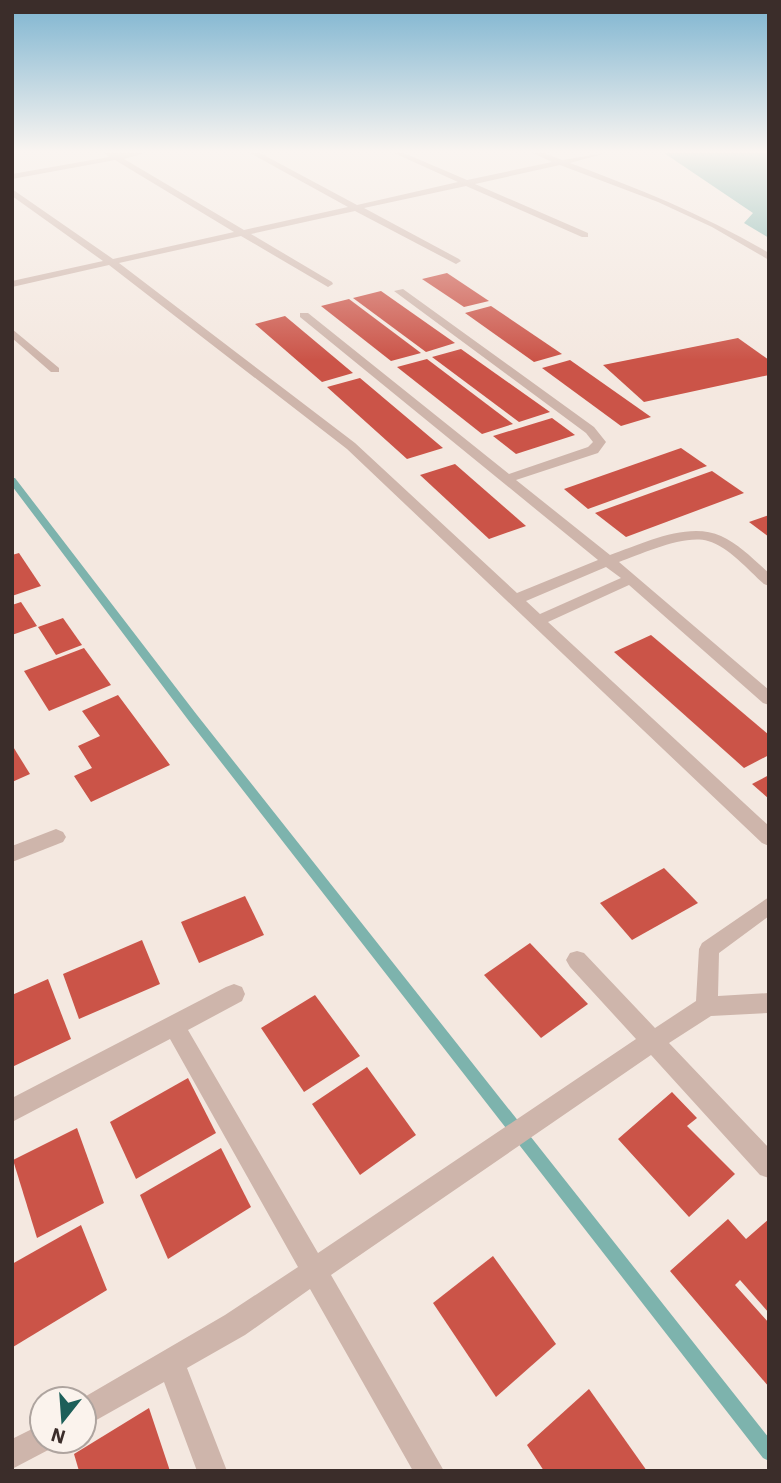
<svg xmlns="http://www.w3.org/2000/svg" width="781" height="1483" font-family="'IBM Plex Sans',sans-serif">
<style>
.water{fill:#7db3ad}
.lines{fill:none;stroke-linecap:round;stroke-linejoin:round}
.stream{fill:#7db3ad;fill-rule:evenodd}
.building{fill:#cb5448}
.street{fill:#ceb5ab;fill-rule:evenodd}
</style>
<rect width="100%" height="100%" fill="#f4e8e0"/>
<polygon class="water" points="664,153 769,153 769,238 744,223 753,213"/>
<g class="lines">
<polygon class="stream" points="12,478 15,478 197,715 769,1438 769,1461 763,1458 189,721 12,486"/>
</g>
<g class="building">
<polygon points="447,273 489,301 464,307 422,279"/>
<polygon points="381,291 455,343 426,352 353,298"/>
<polygon points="349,299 421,353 391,361 321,306"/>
<polygon points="491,306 562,354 534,362 465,313"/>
<polygon points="285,316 353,373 322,382 255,324"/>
<polygon points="738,338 769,360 769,375 644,402 603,365"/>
<polygon points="461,349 550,412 519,422 432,357"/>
<polygon points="427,359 513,424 482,434 397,367"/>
<polygon points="570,360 651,417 621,426 542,368"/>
<polygon points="360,378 443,448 407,459 327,387"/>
<polygon points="552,418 575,435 516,454 493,436"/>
<polygon points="681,448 707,466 588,509 564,489"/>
<polygon points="455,464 526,526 489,539 420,475"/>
<polygon points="712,471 744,493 626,537 595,513"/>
<polygon points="769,515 769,537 749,522"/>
<polygon points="19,553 41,586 12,596 12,555"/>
<polygon points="21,602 37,626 12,635 12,605"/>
<polygon points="63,618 82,645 56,655 38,627"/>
<polygon points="651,635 769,735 769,755 744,768 614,652"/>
<polygon points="84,648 111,685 49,711 24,671"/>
<polygon points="118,695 170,765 91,802 74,776 92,768 78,746 100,736 82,711"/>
<polygon points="12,745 30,774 12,782"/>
<polygon points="769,775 769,799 752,784"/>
<polygon points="664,868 698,903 632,940 600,903"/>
<polygon points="245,896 264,935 199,963 181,922"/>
<polygon points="142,940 160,984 79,1019 63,974"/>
<polygon points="530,943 588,1004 541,1038 484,975"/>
<polygon points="48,979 71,1039 12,1067 12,995"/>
<polygon points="315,995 360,1056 304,1092 261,1028"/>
<polygon points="367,1067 416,1135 360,1175 312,1104"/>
<polygon points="188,1078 216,1133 136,1179 110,1122"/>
<polygon points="672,1092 697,1118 687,1126 735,1174 689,1217 618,1139"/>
<polygon points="77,1128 104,1203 37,1238 13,1160"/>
<polygon points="221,1148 251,1207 168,1259 140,1195"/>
<polygon points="728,1219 746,1239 769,1219 769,1313 740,1280 735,1285 769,1323 769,1387 670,1271"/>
<polygon points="81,1225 107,1290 13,1347 12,1264"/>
<polygon points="493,1256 556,1344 496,1397 433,1303"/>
<polygon points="589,1389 647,1471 544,1471 527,1445"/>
<polygon points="149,1408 170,1471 79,1471 74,1454"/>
</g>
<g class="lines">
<g class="street">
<path d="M105,153H145L124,159L244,230L348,207L250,153H260L357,205L458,182L394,153H404L467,180L552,162L533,153H544L562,160L606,153L570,163C639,189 705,215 769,253V260L712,227L658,202L560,165L475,184L588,233V237H582L466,186L364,208L459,259L461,261L456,264L355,211L251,234L332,282L333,284L328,287L241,236L119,263L355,443L517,593L598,560L300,317V313H308L509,474L588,447L593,442L586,433L394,291L403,289L594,427L606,442L598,453L516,480L610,555C642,544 688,521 721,536C739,544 754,560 769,573V586L764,584C748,570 729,547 708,541C684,534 642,554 619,562L769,690V705L763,703L629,585L548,622L769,826V846L762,843L347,449L109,265L12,287V281L103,261L12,196V189L113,259L234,232L115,160L12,179V174L109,157ZM606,567L621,578L540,614L526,601Z"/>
<polygon points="12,329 59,368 59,372 51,372 12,338"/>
<polygon points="56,829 63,832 66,837 63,842 12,862 12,846"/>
<polygon points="769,897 769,916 719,953 718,996 769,993 769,1013 711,1016 669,1043 769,1148 769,1178 760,1175 651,1055 331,1275 444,1471 413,1471 310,1289 245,1335 187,1368 227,1471 197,1471 164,1382 84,1427 84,1399 81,1399 225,1315 298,1267 170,1039 12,1122 12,1098 226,987 234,984 242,987 245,994 242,1001 188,1030 318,1253 636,1039 570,967 566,960 570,953 577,951 584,953 655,1028 696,1001 699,949 702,943"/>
<polygon points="42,1424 42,1441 55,1441 52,1448 12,1469 12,1439"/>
</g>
</g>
<linearGradient id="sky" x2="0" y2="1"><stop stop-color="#7db4d0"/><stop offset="0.42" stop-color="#faf5f1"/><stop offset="1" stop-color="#faf5f1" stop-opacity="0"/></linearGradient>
<rect width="781" height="360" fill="url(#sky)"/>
<rect width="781" height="1483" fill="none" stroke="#3b2d2a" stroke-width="28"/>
<g transform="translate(63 1420) rotate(197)"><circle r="33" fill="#fbf3ed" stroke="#aea49f" stroke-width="2"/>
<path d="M0-5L12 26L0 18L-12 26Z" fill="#1d5f59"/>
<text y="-10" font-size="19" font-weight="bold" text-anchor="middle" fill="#3b2d2a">N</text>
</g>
</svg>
